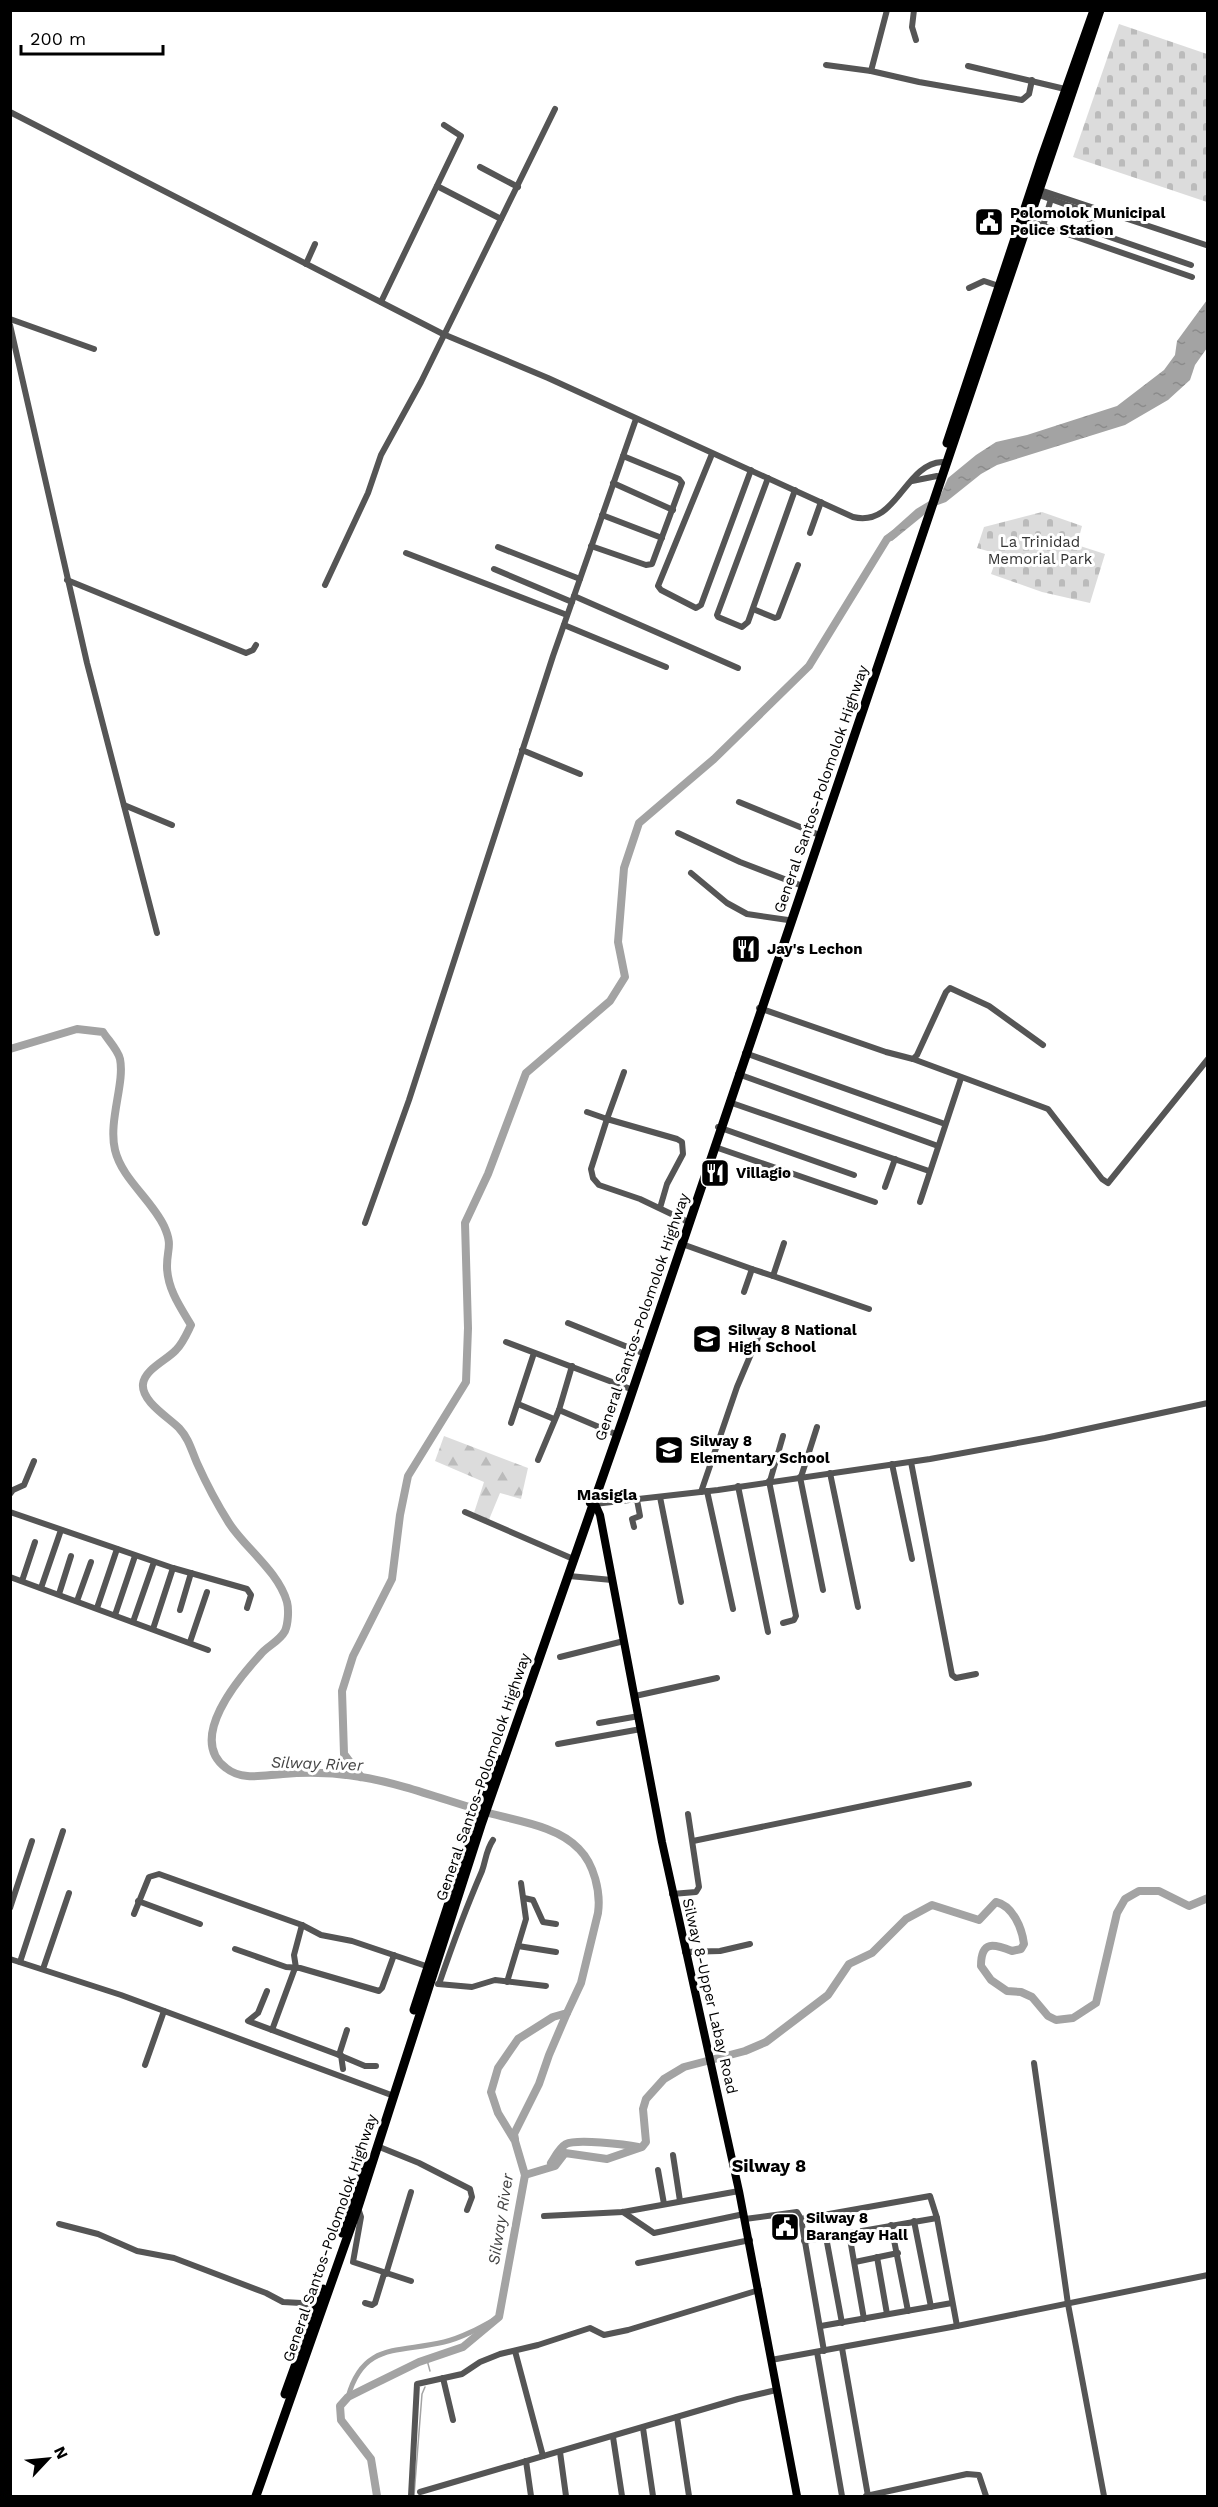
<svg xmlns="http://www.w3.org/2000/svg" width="1218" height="2507" font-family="'Work Sans',sans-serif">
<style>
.forest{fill:url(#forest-firs)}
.cemetery{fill:url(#cemetery-stones)}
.water{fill:url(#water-ripples)}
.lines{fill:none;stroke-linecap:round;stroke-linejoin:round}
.stream{stroke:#a3a3a3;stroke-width:1.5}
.canal{stroke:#a3a3a3;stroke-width:5}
.river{stroke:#a3a3a3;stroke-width:8}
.minor{stroke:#555;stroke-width:6}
.major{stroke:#000;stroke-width:8}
.highway{stroke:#000;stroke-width:9}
.labels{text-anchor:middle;stroke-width:6;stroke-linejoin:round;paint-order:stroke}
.poi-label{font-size:15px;font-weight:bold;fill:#000;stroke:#fff;text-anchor:start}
.park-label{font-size:15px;fill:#333;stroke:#fff}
.street-label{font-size:15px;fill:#000;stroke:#fff}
.neighbourhood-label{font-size:16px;font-weight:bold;fill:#000;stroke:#fff}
.water-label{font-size:16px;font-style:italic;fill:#444;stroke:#fff}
.quarter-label{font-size:18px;font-weight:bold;fill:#000;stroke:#fff}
</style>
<defs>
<pattern id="forest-firs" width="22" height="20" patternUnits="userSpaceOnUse" patternTransform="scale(1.5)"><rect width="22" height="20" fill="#dcdcdc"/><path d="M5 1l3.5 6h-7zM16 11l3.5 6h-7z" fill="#bbb"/></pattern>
<pattern id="cemetery-stones" width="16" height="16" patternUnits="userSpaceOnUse" patternTransform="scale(1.5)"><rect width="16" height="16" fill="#dcdcdc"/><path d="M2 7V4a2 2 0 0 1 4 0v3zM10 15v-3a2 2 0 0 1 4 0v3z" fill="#bbb"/></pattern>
<pattern id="water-ripples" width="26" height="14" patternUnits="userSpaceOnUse" patternTransform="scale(1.5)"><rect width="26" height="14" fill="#a3a3a3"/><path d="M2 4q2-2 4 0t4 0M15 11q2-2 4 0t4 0" fill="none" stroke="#8b8b8b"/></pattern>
</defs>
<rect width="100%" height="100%" fill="#fff"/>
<polygon class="forest" points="444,1436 528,1468 521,1499 500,1493 488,1522 473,1516 484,1482 435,1461"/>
<g class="cemetery">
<polygon points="1119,24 1207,54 1207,202 1073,157"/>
<polygon points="1042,512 1082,526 1077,545 1105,554 1090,603 1042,592 991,574 998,554 977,548 984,527"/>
</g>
<polygon class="water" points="1207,300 1207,348 1195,365 1190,380 1168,400 1125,425 997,465 981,474 946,502 935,506 892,541 887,539 888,534 916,509 941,494 948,478 976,455 996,442 1027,435 1117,406 1164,370 1175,355 1177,341"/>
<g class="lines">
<g class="stream">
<polyline points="427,2360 430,2371"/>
<polyline points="414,2496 422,2394 425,2387"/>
</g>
<path class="canal" d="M348,2397C363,2342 398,2353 444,2342C464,2337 481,2327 499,2317"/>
<g class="river">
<path d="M10,1049L77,1029L103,1032C108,1040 118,1050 120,1059C125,1083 108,1121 115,1150C122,1179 151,1199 164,1226C173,1246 167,1248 167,1266C167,1288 180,1307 191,1325C187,1333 183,1343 176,1350C167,1360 145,1369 143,1384C141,1401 168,1417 179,1428C189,1439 191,1449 197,1463C206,1483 217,1504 229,1523C245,1548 278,1571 287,1602C289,1610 288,1624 285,1631C279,1642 267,1646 260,1655C238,1679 187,1739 226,1768C242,1781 264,1775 283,1774C307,1772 337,1773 361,1777C404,1784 447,1801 489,1813C517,1821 558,1826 579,1849C594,1864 601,1892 598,1913L581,1983L567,2013L553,2017L518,2039L498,2068L491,2092L498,2113L515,2141L525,2175L499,2317L463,2347L419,2362L368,2387L348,2397L340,2406L341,2420L371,2459L377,2496"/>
<polyline points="361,1777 344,1754 342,1691 353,1656 392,1579 400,1515 408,1476 466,1382 468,1328 465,1223 488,1174 526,1073 610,1001 625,977 618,942 624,868 639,823 714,759 809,666 887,539 894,534"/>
<polyline points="515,2139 514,2134 539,2084 549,2055 567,2013"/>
<path d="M551,2163C555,2157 559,2148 566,2144C576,2139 625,2144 638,2147"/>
<path d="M525,2175L555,2166L565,2153L607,2159L642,2147L646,2142L643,2109L646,2099L664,2079L684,2067L745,2051L766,2042L828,1995L849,1964L872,1953L906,1919L932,1905L979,1920L996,1902C1013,1906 1022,1928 1024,1944L1021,1949L1012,1951C994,1944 981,1940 981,1966L991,1980L1007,1991L1021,1992L1032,1997L1048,2016L1056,2020L1073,2018L1096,2003L1117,1913L1125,1899L1139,1891H1159L1189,1906L1208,1898"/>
</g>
<g class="minor">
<polyline points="914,10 912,27 916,40"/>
<polyline points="826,65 871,71 919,82 1022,100 1029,94 1032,80"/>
<polyline points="968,66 1065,89"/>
<polyline points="871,71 887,10"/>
<path d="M10,112L443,334L548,378L853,517C897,528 904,464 942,462"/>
<polyline points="480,167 518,187"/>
<polyline points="437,186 501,219"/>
<polyline points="1040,190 1206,245"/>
<polyline points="1039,195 1076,208 1090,220 1101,234 1191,265"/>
<polyline points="1030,221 1192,277"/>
<polyline points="1043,226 1051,199"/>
<polyline points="306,264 315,244"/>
<polyline points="969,288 984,281 999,286"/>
<polyline points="381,302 461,136 444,125"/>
<polyline points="10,319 94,349"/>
<polyline points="10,325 87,663 157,933"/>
<polyline points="712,454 658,586 661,590 696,608 701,605 751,470"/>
<polyline points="768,478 717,615 718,617 742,627 748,622 795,490"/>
<polyline points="912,481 937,476"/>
<polyline points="613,483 673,510"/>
<polyline points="602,515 662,538"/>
<polyline points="810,533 821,502"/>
<polyline points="591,546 646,565 652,564 682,483 679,479 623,456"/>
<polyline points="498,547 580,579"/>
<polyline points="406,553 567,615"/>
<polyline points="494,569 572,602"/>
<polyline points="67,580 246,653 253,650 256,645"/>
<polyline points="325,585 368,493 381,455 421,382 555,109"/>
<polyline points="574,596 738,668"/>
<polyline points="753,609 775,618 778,617 798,565"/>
<polyline points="564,625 666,667"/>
<polyline points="522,750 580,774"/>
<polyline points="739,802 817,834"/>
<polyline points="124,805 172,825"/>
<polyline points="678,833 740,862 800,885"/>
<polyline points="691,873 727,903 747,914 788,920"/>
<polyline points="759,1008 886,1052 913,1059 917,1055 946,992 950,988 989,1006 1043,1045"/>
<polyline points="745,1053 945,1124"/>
<polyline points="913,1059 1048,1109 1102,1179 1108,1183 1208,1059"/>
<polyline points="738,1074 938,1146"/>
<polyline points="729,1102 929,1171"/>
<polyline points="587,1112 607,1119 624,1072"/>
<polyline points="718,1127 854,1175"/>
<polyline points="715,1147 875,1202"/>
<polyline points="885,1187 895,1159"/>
<polyline points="920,1202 961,1078"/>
<polyline points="660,1208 667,1184 683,1154 682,1142 677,1139 607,1119 591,1169 593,1178 599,1185 640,1199 686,1221"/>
<polyline points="365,1223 409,1100 553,656 636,419"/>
<polyline points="682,1244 752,1269"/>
<polyline points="773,1276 869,1309"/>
<polyline points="744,1292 752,1269 773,1276 784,1243"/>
<polyline points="568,1323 640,1352"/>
<polyline points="506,1342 628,1388"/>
<polyline points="518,1404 554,1419"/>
<polyline points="559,1410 613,1433"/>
<polyline points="511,1423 534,1353"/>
<polyline points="538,1460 559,1410 572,1366"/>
<polyline points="911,1462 952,1675 956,1678 976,1674"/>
<polyline points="892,1464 912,1559"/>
<polyline points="830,1473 858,1607"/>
<polyline points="800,1477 823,1590"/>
<polyline points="801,1477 817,1427"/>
<polyline points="769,1481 796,1616 794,1620 783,1623"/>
<polyline points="770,1481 783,1436"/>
<polyline points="738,1486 768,1632"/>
<polyline points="707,1491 733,1609"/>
<polyline points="701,1492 737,1387 759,1335"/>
<polyline points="10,1494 13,1490 24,1485 34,1461"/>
<polyline points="660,1497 681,1602"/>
<polyline points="594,1504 718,1490 930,1459 1045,1438 1208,1403"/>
<polyline points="10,1512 173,1568 247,1589 251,1595 247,1608"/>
<polyline points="465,1512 571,1558"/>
<polyline points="634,1527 632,1519 640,1516 637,1500"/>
<polyline points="569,1576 612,1580"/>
<polyline points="10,1577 208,1650"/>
<polyline points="22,1581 35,1542"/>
<polyline points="41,1588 61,1530"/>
<polyline points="59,1594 71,1556"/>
<polyline points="77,1601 91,1562"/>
<polyline points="97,1608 117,1549"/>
<polyline points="180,1610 191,1573"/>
<polyline points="115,1615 135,1556"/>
<polyline points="133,1622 154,1562"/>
<polyline points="153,1629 173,1568"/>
<polyline points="190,1642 207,1592"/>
<polyline points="560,1657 624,1641"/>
<polyline points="635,1696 717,1678"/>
<polyline points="599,1723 639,1716"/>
<polyline points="558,1744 641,1729"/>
<polyline points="693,1841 969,1784"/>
<polyline points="672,1894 696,1892 699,1887 688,1814"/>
<polyline points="524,1898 533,1900 543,1922 556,1924"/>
<polyline points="138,1901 200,1924"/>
<polyline points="10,1908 32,1841"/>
<polyline points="134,1914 149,1877 159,1874 302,1925 321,1935 352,1941 426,1966"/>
<polyline points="518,1946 556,1952"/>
<polyline points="235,1949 286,1967 300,1968 379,1991 382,1988 394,1955"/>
<polyline points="685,1952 720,1951 750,1944"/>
<polyline points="10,1959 121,1995 394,2096"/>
<polyline points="20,1962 63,1831"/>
<polyline points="296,1968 294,1955 302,1925"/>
<polyline points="43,1969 69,1893"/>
<polyline points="507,1982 526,1919 521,1883"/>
<polyline points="438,1984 472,1987 495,1980 546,1986"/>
<path d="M439,1984C452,1946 466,1908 482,1871C486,1860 486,1850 493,1840"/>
<polyline points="267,1991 258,2013 248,2021 339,2055 347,2030"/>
<polyline points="272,2030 295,1968"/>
<polyline points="339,2055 365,2066 376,2066"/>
<polyline points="341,2055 343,2069"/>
<polyline points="1034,2063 1068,2304 1104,2496"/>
<polyline points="145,2065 164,2011"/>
<polyline points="377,2146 419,2163 470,2189 472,2197 467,2210"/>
<polyline points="673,2155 680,2201"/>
<polyline points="658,2170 664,2204"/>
<polyline points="358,2208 361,2217 353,2262 411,2281"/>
<polyline points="623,2212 654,2233 744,2214"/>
<polyline points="544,2216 623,2212 739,2191"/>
<polyline points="745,2219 797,2212 801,2219 824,2351"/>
<polyline points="801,2219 930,2196 937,2218 957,2326"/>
<polyline points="914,2221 931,2307"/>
<polyline points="59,2224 98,2234 137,2251 174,2258 266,2293 283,2302 301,2303 315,2308"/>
<polyline points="891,2225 908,2311"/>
<polyline points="849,2233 864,2319"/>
<polyline points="826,2237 842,2323"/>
<polyline points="804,2241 937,2218"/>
<polyline points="877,2257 887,2314"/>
<polyline points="855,2262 898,2253"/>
<polyline points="638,2263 750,2240"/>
<polyline points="386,2274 411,2192"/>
<polyline points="365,2303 372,2305 375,2303 384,2274"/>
<polyline points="821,2326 952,2303"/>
<polyline points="842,2348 868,2496"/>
<polyline points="515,2351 543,2456"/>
<polyline points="817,2352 842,2496"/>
<polyline points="771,2360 957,2326 1208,2275"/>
<polyline points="443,2378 453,2420"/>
<polyline points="677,2417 689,2496"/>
<polyline points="643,2428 653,2496"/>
<polyline points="613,2437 622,2496"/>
<polyline points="560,2452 566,2496"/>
<polyline points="526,2461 531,2496"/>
<polyline points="420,2492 738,2399 776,2390"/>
<polyline points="411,2496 417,2384 462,2374 480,2362 500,2354 538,2345 590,2328 604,2335 628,2330 759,2290"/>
<polyline points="866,2496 967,2474 979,2475 986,2496"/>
</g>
<polyline class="major" points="590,1503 596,1506 600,1515 662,1842 739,2191 797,2496"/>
<g class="highway">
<polyline points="947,443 1042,157 1093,13"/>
<polyline points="414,2010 475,1823 498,1759"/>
<polyline points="342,2233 367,2158"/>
<polyline points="285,2394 323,2289"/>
<polyline points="256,2496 358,2207 481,1825 624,1416 1100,10"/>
</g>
</g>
<defs>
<g id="civic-square" transform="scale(1.5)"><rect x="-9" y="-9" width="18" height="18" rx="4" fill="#000" stroke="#fff"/><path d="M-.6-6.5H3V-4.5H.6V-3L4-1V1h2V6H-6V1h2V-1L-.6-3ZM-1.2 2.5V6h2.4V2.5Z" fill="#fff"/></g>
<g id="restaurant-square" transform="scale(1.5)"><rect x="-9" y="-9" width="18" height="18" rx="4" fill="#000" stroke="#fff"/><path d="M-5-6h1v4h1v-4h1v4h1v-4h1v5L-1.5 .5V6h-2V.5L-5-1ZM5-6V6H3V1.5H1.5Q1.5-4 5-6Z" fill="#fff"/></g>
<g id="school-square" transform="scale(1.5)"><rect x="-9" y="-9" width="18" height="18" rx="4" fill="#000" stroke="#fff"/><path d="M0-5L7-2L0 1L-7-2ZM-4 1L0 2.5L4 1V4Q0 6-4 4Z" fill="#fff"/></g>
</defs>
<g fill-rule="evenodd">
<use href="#civic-square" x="989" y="222"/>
<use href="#restaurant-square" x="746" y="949"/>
<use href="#restaurant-square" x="715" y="1173"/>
<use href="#school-square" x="707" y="1339"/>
<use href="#school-square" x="669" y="1450"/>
<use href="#civic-square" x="785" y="2227"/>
</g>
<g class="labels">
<g class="poi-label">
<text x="1010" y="218">Polomolok Municipal<tspan x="1010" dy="17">Police Station</tspan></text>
<text x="767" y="954">Jay's Lechon</text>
<text x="736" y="1178">Villagio</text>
<text x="728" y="1335">Silway 8 National<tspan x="728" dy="17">High School</tspan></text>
<text x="690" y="1446">Silway 8<tspan x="690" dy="17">Elementary School</tspan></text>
<text x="806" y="2223">Silway 8<tspan x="806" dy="17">Barangay Hall</tspan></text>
</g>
<g class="park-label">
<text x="1040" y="547">La Trinidad<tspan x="1040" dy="17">Memorial Park</tspan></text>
</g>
<g class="street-label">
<text transform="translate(821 789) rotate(-71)" y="5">General Santos-Polomolok Highway</text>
<text transform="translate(642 1317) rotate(-71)" y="5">General Santos-Polomolok Highway</text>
<text transform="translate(483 1777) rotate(-71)" y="5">General Santos-Polomolok Highway</text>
<text transform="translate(710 1996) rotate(77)" y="5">Silway 8-Upper Labay Road</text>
<text transform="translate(330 2238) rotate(-71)" y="5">General Santos-Polomolok Highway</text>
</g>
<g class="neighbourhood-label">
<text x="607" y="1500">Masigla</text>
</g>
<g class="water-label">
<text transform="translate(317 1763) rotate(2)" y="6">Silway River</text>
<text transform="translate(500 2219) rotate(-81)" y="6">Silway River</text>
</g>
<g class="quarter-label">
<text x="769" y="2172">Silway 8</text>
</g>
</g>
<rect width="1218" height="2507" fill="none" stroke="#000000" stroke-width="24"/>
<g transform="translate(48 2459) rotate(64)" stroke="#ffffff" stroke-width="4.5" paint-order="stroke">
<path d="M0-4.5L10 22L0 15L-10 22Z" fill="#000000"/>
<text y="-9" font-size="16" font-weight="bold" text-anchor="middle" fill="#000000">N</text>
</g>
<path d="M21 45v9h142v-9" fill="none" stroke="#000000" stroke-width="3"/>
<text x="30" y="45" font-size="18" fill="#000000" stroke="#ffffff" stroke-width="4.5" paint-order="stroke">200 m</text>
</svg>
